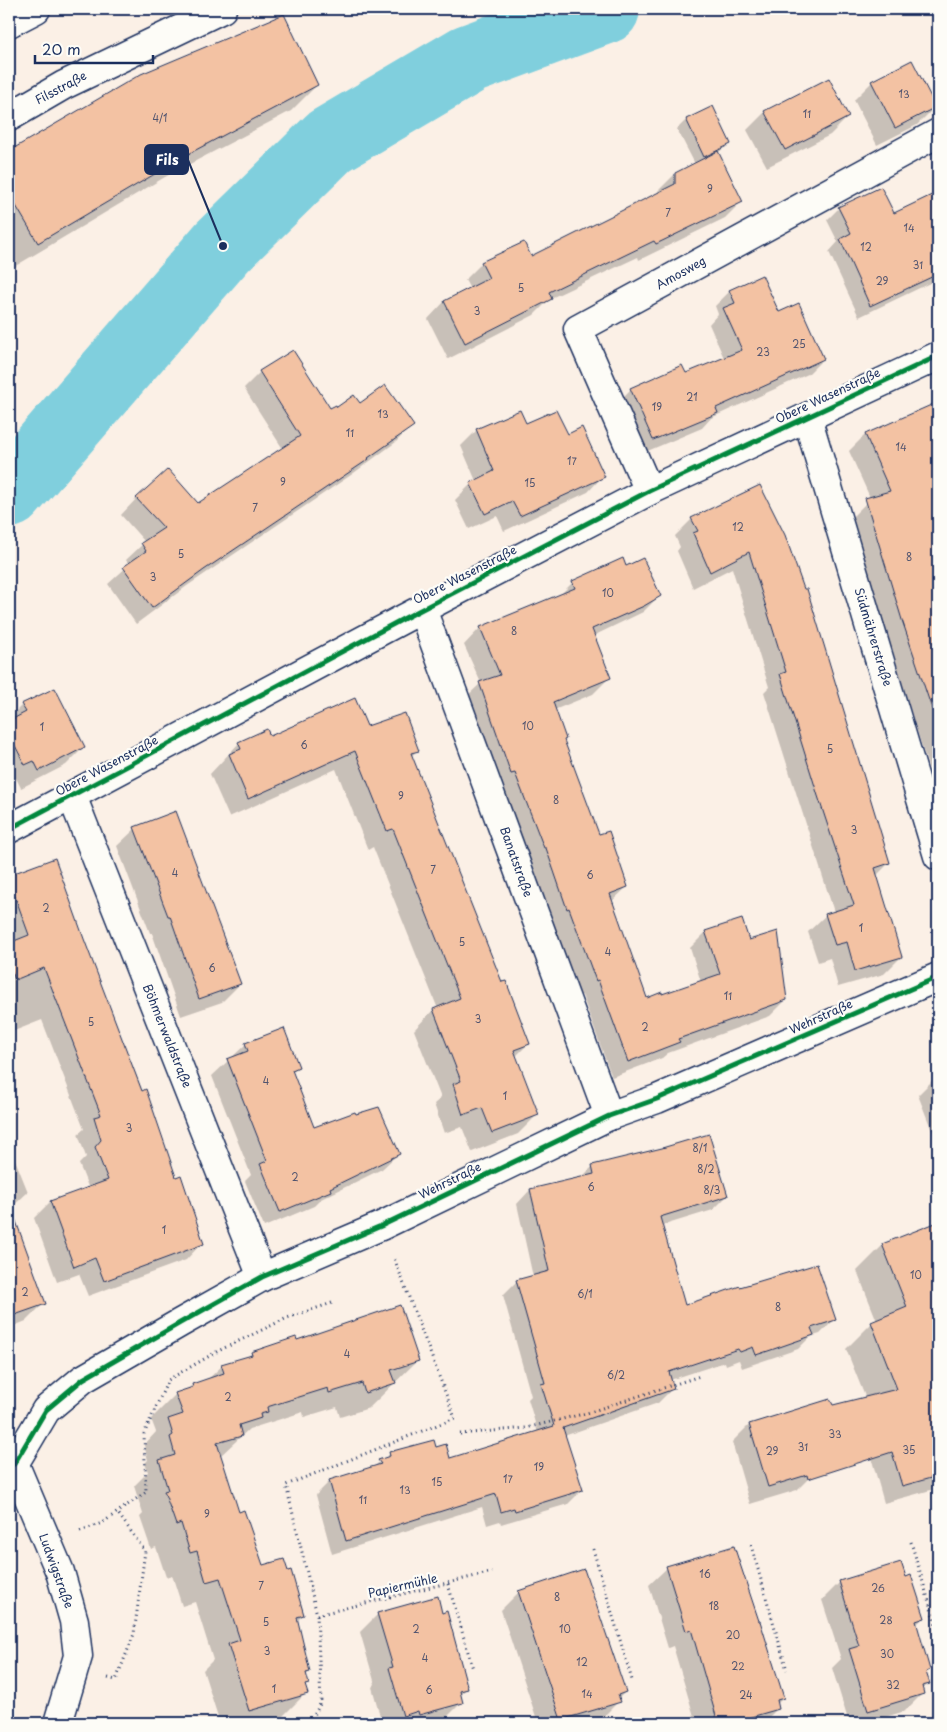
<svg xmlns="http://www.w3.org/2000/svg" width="947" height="1732" font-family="'Playpen Sans',sans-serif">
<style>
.shadow{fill:#0003}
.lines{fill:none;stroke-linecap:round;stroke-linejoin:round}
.river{stroke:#80cfdd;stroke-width:70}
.building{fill:#f3c2a3;stroke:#1b2f5e}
.minor-casing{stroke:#1b2f5e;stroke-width:31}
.major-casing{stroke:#1b2f5e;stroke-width:31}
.path{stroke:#1b2f5e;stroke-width:3;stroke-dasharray:1 4;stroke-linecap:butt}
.minor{stroke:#fdfcf7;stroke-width:28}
.major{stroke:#fdfcf7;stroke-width:28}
.cycleway-casing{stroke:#fdfcf7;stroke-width:8}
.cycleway{stroke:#00873e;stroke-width:5}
.labels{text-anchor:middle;stroke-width:4.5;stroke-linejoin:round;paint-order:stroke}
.number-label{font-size:10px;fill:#51546f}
.street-label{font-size:12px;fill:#1b2f5e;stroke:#fdfcf7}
.leader{fill:none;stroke:#1b2f5e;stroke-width:2}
.callout-dot{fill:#1b2f5e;stroke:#fdfcf7;stroke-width:2}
.callout{fill:#1b2f5e;stroke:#1b2f5e;stroke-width:2}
.callout-label{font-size:14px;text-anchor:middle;font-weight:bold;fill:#fff}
</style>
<rect width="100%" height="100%" fill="#fbf0e6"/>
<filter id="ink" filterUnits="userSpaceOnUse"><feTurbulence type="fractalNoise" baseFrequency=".02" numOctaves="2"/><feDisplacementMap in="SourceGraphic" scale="10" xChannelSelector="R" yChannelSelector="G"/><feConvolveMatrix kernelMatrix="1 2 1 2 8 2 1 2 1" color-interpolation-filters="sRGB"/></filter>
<g filter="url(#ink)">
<g class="shadow">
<polygon points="141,75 317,85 291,111 165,177 12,268 9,262 9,152"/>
<polygon points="872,82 935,107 917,125 877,145 854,100"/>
<polygon points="712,108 729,143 718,153 741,202 725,218 639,260 638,257 551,298 534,315 448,359 428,319 444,302 470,289 465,280 482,263 530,257 658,194 658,191 675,174 695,164 677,129 686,120"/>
<polygon points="765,112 848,117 830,135 767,167 747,130"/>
<polygon points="937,194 938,197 938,239 931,243 938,258 938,276 932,282 859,317 829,252 838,242 827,220 839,208 893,215"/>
<polygon points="730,291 778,313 823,359 808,374 711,418 702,428 638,455 616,404 631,389 685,375 724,358 709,324 718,314 715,306"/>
<polygon points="260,372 330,410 337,409 412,425 396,442 351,475 187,586 136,624 108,584 129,565 126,560 145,542 121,515 137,498 198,505 283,449 244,388"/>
<polygon points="938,400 938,442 929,447 938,468 922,484 931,501 938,524 938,797 850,519 866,503 872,502 849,451 865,435 932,406"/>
<polygon points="525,425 567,436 603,476 588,492 504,531 497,516 469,529 455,500 471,484 476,481 461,446 477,430"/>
<polygon points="760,487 889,863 876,876 901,957 884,974 838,987 830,958 818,962 808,932 826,915 834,912 764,692 769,687 732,568 693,588 677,551 680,547 675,536 692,519"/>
<polygon points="626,568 659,596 643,612 593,636 609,678 593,694 554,710 563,741 598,836 627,887 611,902 646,999 662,996 701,982 690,948 706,932 748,942 786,1000 770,1016 668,1053 662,1058 612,1077 582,995 579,997 553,923 550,924 463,700 481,683 464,645 480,628 560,595 573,582"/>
<polygon points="22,705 84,747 66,765 21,788 16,778 9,781 9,718"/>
<polygon points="366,728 417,750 411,757 502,984 528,1044 516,1056 538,1114 518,1134 472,1152 462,1127 444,1133 434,1104 441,1098 414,1030 433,1010 438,1009 373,847 368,850 336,769 229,817 210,774 239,743 270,738"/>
<polygon points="135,829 240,984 222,1002 181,1016 152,933 150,933 117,846"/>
<polygon points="54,859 83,939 202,1243 186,1260 88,1296 79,1274 57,1282 34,1218 50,1202 89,1189 79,1164 86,1157 78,1134 84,1129 42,1020 9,1033 9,944 10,944 9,939 9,877"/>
<polygon points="283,1029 298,1067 291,1073 313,1129 398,1154 382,1169 321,1199 314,1206 264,1227 245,1181 251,1175 212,1076 246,1044"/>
<polygon points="938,1075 938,1146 918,1095"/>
<polygon points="14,1157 28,1192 9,1210 9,1159"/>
<polygon points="593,1166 727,1196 713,1210 661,1226 684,1306 834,1320 820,1334 810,1337 798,1349 742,1368 739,1360 726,1365 725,1362 670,1380 672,1389 658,1403 564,1436 582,1490 568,1504 501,1524 500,1521 487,1525 482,1507 332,1554 316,1495 330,1481 372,1468 390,1454 435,1449 450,1460 538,1433 528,1399 531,1396 503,1295 517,1281 533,1277 517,1204 530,1190 580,1179"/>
<polygon points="938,1223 938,1376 868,1404 846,1349 872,1323 877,1321 857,1271 883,1245"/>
<polygon points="27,1257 44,1303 26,1321 9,1328 9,1264"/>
<polygon points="296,1341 417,1361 369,1408 340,1417 337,1407 304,1417 303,1412 249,1429 220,1456 238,1514 262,1566 303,1615 297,1621 309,1672 306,1675 308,1683 304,1687 306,1693 281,1718 265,1723 220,1723 203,1670 213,1660 195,1602 182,1606 172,1575 166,1577 156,1547 151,1549 140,1517 143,1514 134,1486 148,1472 145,1463 148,1460 144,1445 156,1432 151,1419 176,1394 186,1391 192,1385 207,1380 222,1366 247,1358 252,1353"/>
<polygon points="938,1419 938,1488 884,1503 870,1453 888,1435"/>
<polygon points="749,1425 815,1472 797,1490 750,1504 732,1442"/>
<polygon points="667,1568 783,1698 777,1704 778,1708 763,1723 696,1723 673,1646 668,1648 649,1585"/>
<polygon points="840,1582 923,1618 916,1625 928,1670 925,1673 928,1684 922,1690 923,1693 905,1711 866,1723 849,1723 832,1668 841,1659 822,1600"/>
<polygon points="519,1592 625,1692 618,1699 619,1701 601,1719 588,1723 538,1723 501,1610"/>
<polygon points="378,1614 466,1689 460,1695 462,1702 444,1720 433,1723 382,1723 372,1687 375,1684 360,1632"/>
</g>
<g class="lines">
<polyline class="river" points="9,493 223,246 330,141 469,59 605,9"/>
</g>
<g class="building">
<polygon points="284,14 318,85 192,152 38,243 9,194 9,151 141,74"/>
<polygon points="912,60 936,107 895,128 871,81"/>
<polygon points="829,78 849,117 785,150 764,111"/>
<polygon points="713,106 731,144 704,157 686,119"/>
<polygon points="718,151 743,202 656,244 654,241 549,292 552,299 465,343 444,301 489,278 481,262 524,242 531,256 675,184 675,173"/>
<polygon points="881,187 894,213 938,192 938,274 870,306 840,239 851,233 838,207"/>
<polygon points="762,275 779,312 799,303 824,359 716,408 718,413 653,440 630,388 682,365 686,373 742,350 723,308 735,303 729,290"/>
<polygon points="293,350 330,408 336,405 337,407 354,395 360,403 385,385 414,426 368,458 369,459 204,570 152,608 123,567 146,551 141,543 164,528 136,498 168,469 198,503 300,436 259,371"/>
<polygon points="938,402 938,708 932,709 902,620 865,498 890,491 865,434"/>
<polygon points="520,410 526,423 556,410 568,434 582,427 605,477 520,516 512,501 485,514 470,483 494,471 476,429"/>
<polygon points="760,485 785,535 804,589 807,589 890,863 875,868 902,957 855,971 847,942 835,945 825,914 854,905 818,796 780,674 786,672 749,552 710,572 693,533 698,531 691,518"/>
<polygon points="623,558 626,566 643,558 661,596 644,606 592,629 611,678 553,702 566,739 564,740 599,834 609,831 628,887 610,894 647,998 662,992 662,994 720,974 705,931 742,919 749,940 778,931 787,1000 678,1039 680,1042 628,1062 598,980 596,981 569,908 567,909 546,848 544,848 515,773 511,774 479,682 500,675 480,627 575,588 572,581"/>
<polygon points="55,688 85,747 39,771 34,761 25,765 9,734 9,721 26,712 21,704"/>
<polygon points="355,698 367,726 405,713 419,751 411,753 502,982 506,981 530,1044 514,1050 539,1115 492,1133 482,1108 463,1115 453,1084 461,1081 433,1009 460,998 393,829 387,831 355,751 248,799 229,754 241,749 238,742 267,729 270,736"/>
<polygon points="176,811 241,984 199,999 170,916 168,916 134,827"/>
<polygon points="55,858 84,939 142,1091 146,1089 176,1177 181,1175 204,1244 104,1281 95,1258 74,1267 50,1201 108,1180 95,1147 101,1140 94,1117 101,1115 44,968 15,980 9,963 9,943 29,935 9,880 9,875"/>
<polygon points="284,1028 299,1067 292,1070 314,1127 355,1112 356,1114 379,1107 400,1154 330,1188 331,1191 280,1212 260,1164 267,1161 227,1059 248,1051 245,1043"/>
<polygon points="709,1134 728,1196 660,1217 685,1305 740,1286 740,1287 817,1264 836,1320 811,1328 814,1335 771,1350 756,1355 753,1347 740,1352 738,1349 669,1372 674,1389 563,1428 583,1490 515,1511 514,1508 501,1512 496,1494 346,1541 329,1480 381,1464 378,1460 390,1456 389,1452 434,1440 436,1447 446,1444 450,1458 554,1426 541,1384 545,1383 516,1280 549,1271 530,1189 594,1174 592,1165 662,1148"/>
<polygon points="13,1213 46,1304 9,1317 9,1214"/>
<polygon points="938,1222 938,1476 902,1486 892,1452 808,1479 807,1475 768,1487 749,1424 830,1399 833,1405 897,1389 871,1322 907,1307 882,1244"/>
<polygon points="400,1305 419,1361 391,1370 396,1383 365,1393 362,1383 329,1393 328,1388 267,1407 268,1412 260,1414 261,1418 239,1425 242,1436 217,1443 239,1512 244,1510 263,1565 284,1559 288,1571 291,1570 304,1615 297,1617 310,1672 306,1673 309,1684 305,1685 308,1694 249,1711 228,1644 240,1640 220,1578 206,1582 197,1551 190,1553 181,1523 176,1525 164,1491 168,1490 159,1460 175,1455 170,1437 173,1435 168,1419 183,1414 175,1393 193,1387 192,1384 224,1373 221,1364 252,1355 251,1352 296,1337 297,1340"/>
<polygon points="734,1546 759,1621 760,1621 784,1698 777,1700 779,1709 730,1723 718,1723 691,1629 686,1631 666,1566"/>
<polygon points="901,1562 906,1577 911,1575 925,1618 916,1621 930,1670 926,1672 930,1684 922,1686 924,1694 868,1711 849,1649 859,1646 839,1581"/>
<polygon points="584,1569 626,1692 618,1695 621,1702 561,1720 518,1591"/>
<polygon points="438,1596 442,1613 447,1611 468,1689 460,1691 463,1703 419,1715 418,1711 403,1716 389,1668 393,1667 377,1613"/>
</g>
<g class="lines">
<g class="minor-casing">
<g id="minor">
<polyline points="9,117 64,85 222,9"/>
<polyline points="807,417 938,856"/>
<polyline points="649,491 578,329 938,133"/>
<polyline points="422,609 609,1116"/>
<polyline points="72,796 262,1277"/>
<polyline points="9,829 403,619 649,491 938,356"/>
<polyline points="9,1451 60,1572 74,1621 78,1656 58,1723"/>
<polyline points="14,1464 46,1410 83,1379 180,1323 262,1277 381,1226 609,1116 657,1099 938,977"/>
</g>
</g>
<g class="major-casing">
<polyline id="major" points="9,23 36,9"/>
</g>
<g class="path">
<polyline points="460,1434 526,1428 587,1413 700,1376"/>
<polyline points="80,1531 102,1523 146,1492 144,1434 168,1380 218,1351 287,1318 335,1302"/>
<polyline points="911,1542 938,1632"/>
<polyline points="751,1545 787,1670"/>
<polyline points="593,1549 632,1680"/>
<polyline points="448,1584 473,1669"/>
<polyline points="317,1615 492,1572"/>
<polyline points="108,1678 116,1680 134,1634 145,1551 117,1512"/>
<polyline points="310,1723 321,1702 317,1615 286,1485 455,1418 394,1258"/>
</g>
<use href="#minor" class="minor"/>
<use href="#major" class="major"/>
<g class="cycleway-casing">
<g id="cycleway">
<polyline points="9,829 403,619 649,491 938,356"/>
<polyline points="14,1464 46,1410 83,1379 180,1323 262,1277 381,1226 609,1116 657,1099 938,977"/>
</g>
</g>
<use href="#cycleway" class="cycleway"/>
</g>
</g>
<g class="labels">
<g class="number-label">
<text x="904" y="98">13</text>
<text x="807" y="118">11</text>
<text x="160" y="122">4/1</text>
<text x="710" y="193">9</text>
<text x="668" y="217">7</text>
<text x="909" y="232">14</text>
<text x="866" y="251">12</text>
<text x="918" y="269">31</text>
<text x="882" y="285">29</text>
<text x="521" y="292">5</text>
<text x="477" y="315">3</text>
<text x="799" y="348">25</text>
<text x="763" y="356">23</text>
<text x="692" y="401">21</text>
<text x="657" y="411">19</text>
<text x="383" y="418">13</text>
<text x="350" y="437">11</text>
<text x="901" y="451">14</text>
<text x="572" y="465">17</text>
<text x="283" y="486">9</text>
<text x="530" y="487">15</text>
<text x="255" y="512">7</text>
<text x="738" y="531">12</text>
<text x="181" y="558">5</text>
<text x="909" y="561">8</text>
<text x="153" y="581">3</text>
<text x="608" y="597">10</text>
<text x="514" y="635">8</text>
<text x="528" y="730">10</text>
<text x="42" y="731">1</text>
<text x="304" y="749">6</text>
<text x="830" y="753">5</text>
<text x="401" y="800">9</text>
<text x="556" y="804">8</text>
<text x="854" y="834">3</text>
<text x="433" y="874">7</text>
<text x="175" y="877">4</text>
<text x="590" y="879">6</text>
<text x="46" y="912">2</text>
<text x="861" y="932">1</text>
<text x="462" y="946">5</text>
<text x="608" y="956">4</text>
<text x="212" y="972">6</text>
<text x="728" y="1000">11</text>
<text x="478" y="1023">3</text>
<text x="91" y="1026">5</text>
<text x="645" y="1031">2</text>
<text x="266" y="1085">4</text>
<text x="505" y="1100">1</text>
<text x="129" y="1132">3</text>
<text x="700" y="1152">8/1</text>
<text x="706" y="1173">8/2</text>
<text x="295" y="1181">2</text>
<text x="591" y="1191">6</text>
<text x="712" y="1194">8/3</text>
<text x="164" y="1234">1</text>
<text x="916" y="1279">10</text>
<text x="25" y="1296">2</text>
<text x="585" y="1298">6/1</text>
<text x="778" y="1311">8</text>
<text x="347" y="1358">4</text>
<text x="616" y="1379">6/2</text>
<text x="228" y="1401">2</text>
<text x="835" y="1438">33</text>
<text x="803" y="1451">31</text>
<text x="909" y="1454">35</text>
<text x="772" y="1455">29</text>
<text x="539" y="1471">19</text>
<text x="508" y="1483">17</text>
<text x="437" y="1486">15</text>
<text x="405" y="1494">13</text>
<text x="363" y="1504">11</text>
<text x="207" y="1518">9</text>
<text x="705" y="1578">16</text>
<text x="261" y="1590">7</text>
<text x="878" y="1592">26</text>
<text x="557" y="1601">8</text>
<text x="714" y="1610">18</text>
<text x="886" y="1624">28</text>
<text x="266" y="1626">5</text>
<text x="416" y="1633">2</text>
<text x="565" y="1633">10</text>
<text x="733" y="1639">20</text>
<text x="267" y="1655">3</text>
<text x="887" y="1658">30</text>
<text x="425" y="1662">4</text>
<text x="582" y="1666">12</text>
<text x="738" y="1670">22</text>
<text x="893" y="1689">32</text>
<text x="274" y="1693">1</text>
<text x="429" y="1694">6</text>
<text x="587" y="1698">14</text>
<text x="746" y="1699">24</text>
</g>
<g class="street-label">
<text transform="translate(61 88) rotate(-28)" y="4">Filsstraße</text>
<text transform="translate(681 273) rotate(-29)" y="4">Amosweg</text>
<text transform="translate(828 396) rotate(-25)" y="4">Obere Wasenstraße</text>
<text transform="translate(465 575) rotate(-27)" y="4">Obere Wasenstraße</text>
<text transform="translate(873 637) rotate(73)" y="4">Südmährerstraße</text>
<text transform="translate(107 766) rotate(-28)" y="4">Obere Wasenstraße</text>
<text transform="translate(516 862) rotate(70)" y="4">Banatstraße</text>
<text transform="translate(821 1017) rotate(-24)" y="4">Wehrstraße</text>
<text transform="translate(167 1036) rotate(68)" y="4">Böhmerwaldstraße</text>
<text transform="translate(450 1181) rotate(-26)" y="4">Wehrstraße</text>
<text transform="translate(56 1571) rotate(70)" y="4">Ludwigstraße</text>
<text transform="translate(403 1586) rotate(-13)" y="4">Papiermühle</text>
</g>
</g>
<path class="leader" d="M223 246L188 160"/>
<circle class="callout-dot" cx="223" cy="246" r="5"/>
<rect class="callout" x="145" y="145" width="43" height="29" rx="5"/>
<g class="callout-label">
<text x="167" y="165">Fils</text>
</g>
<rect width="947" height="1732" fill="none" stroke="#fdfcf7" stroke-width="30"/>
<rect x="15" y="15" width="917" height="1702" fill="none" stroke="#1b2f5e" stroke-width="2" filter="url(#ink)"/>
<path d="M35 55v8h118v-8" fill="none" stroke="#1b2f5e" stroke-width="2.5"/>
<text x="42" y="55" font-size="15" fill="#1b2f5e" stroke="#fdfcf7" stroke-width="4" paint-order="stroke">20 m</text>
</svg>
